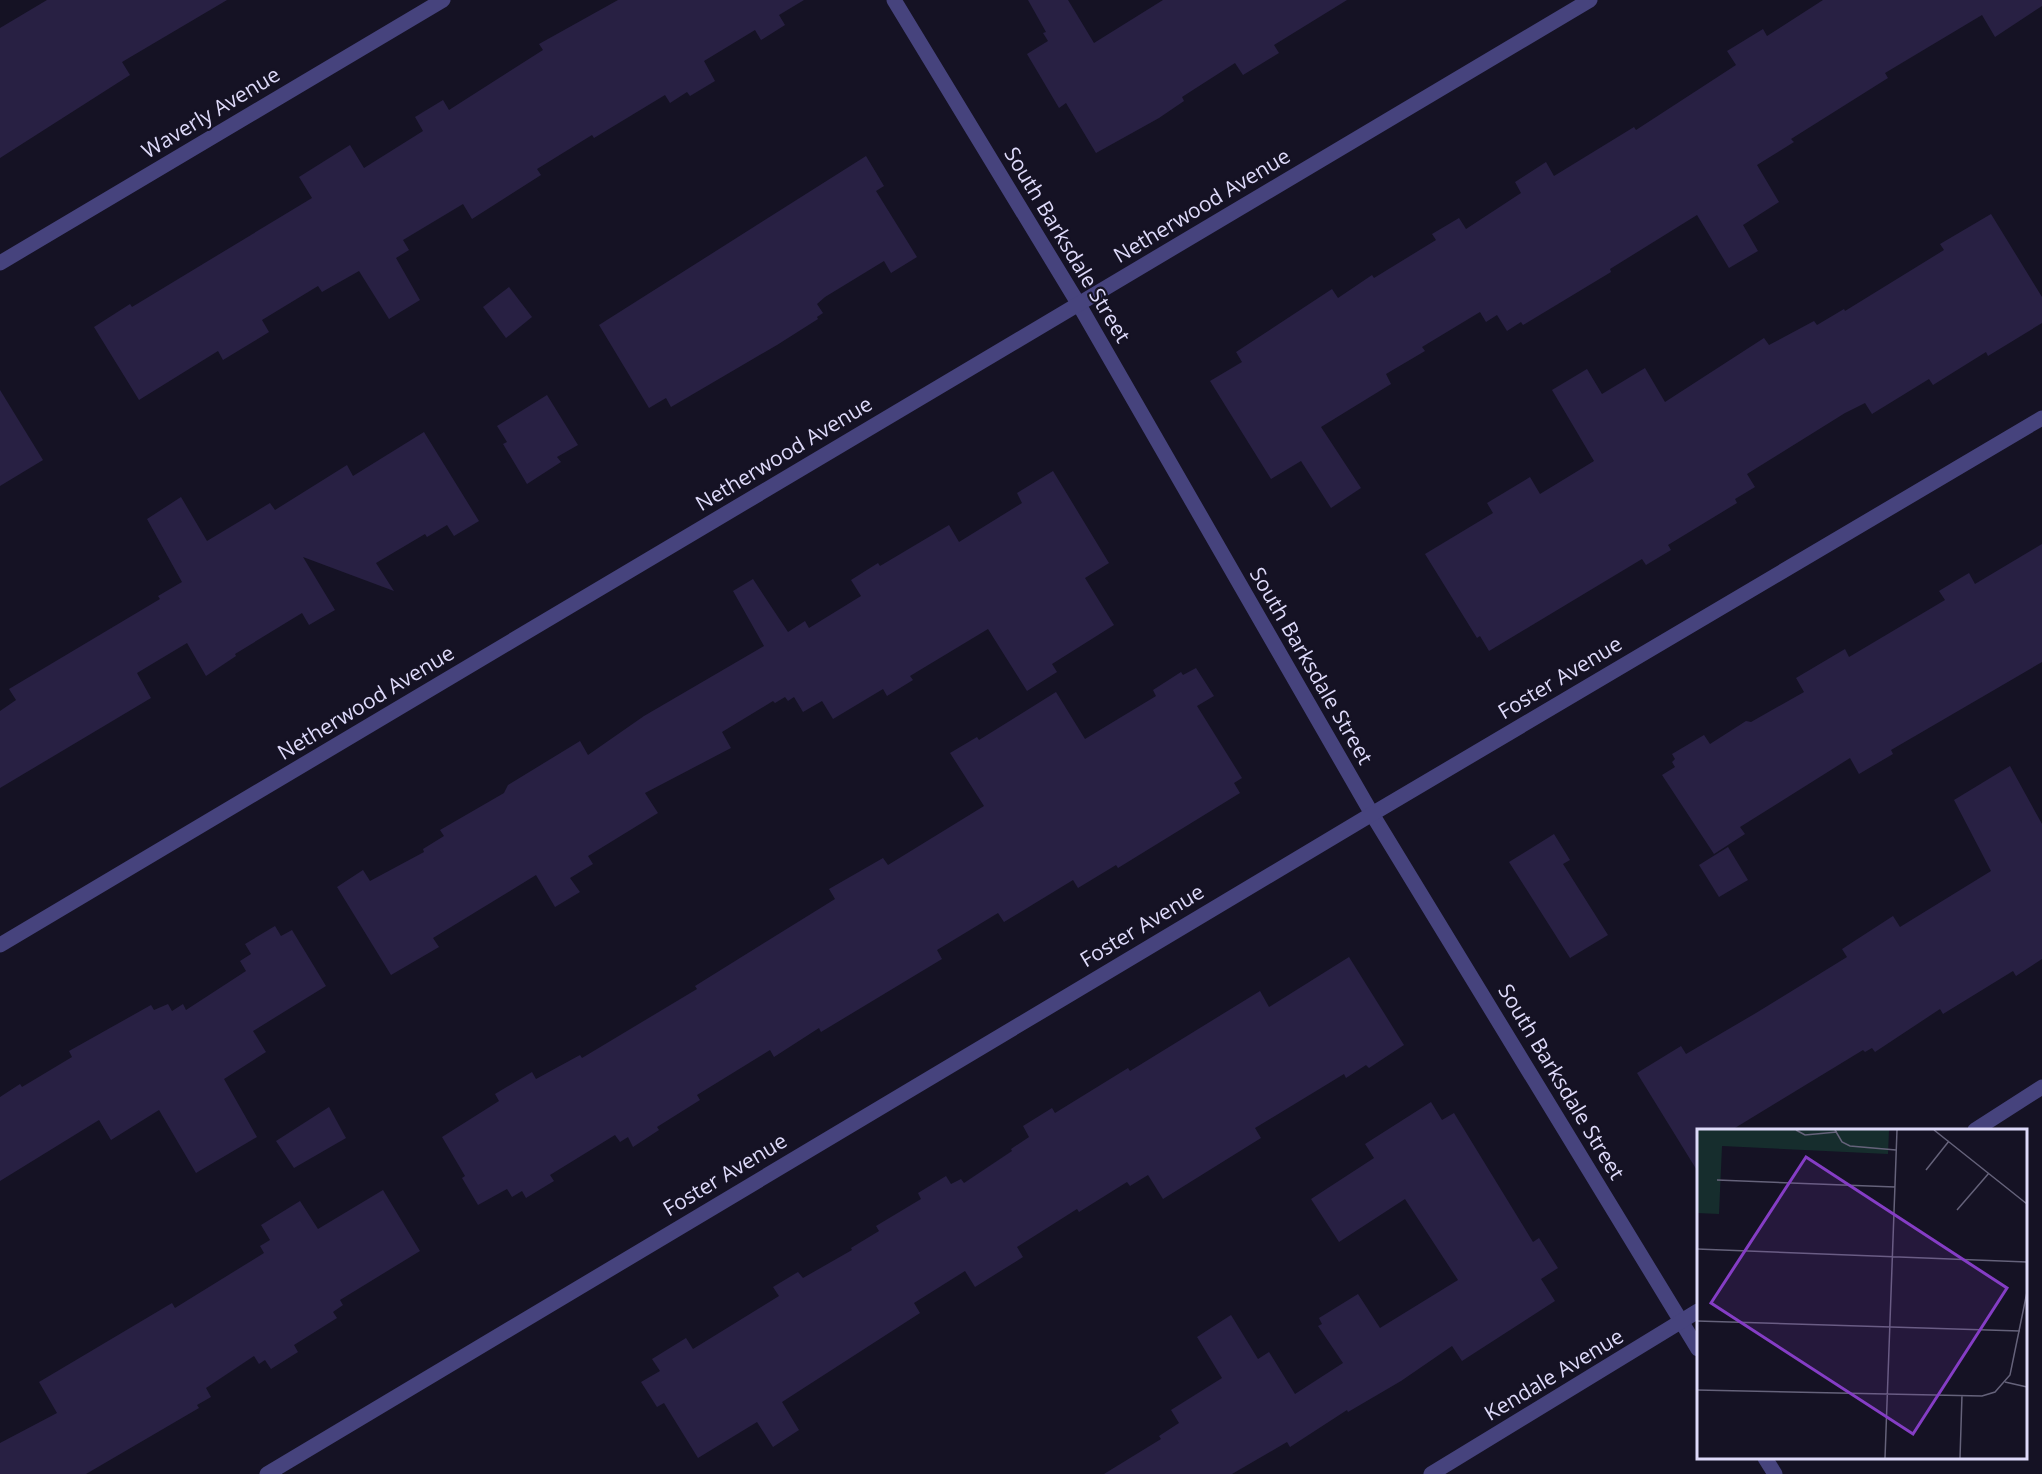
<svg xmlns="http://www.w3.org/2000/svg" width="2042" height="1474" font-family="'Open Sans',sans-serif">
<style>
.building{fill:#282043}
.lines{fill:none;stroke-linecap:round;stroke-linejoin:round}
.minor{stroke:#46437d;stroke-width:15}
.labels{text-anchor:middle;stroke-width:4.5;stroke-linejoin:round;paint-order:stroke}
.street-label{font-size:21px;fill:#dedafa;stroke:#151224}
.inset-road{fill:none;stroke:#65627a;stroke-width:1.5}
.view{fill:#853dc5;fill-opacity:0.15;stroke:#853dc5;stroke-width:3}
.inset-edge{fill:none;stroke:#dedafa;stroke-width:3}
</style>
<rect width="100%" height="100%" fill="#151224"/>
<g class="building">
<polygon points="47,0 227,0 122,62 130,75 0,158 0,28"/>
<polygon points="618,0 804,0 779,15 785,25 761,40 755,30 704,61 715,81 690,96 687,92 670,103 665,95 594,138 592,135 537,169 541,175 472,219 463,204 403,240 409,250 396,258 420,300 389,319 359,271 322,292 318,286 262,320 269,332 223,360 218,351 139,400 94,327 130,304 132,307 312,198 299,177 350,145 364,168 423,131 415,117 443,100 449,110 543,50 539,44"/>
<polygon points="1028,0 1068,0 1094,43 1163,0 1347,0 1274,45 1279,53 1243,75 1235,63 1182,97 1184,101 1159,118 1096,153 1066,103 1059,108 1027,54 1048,41 1043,33 1046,32"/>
<polygon points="1823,0 2042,0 2042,6 1995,37 1982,15 1885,73 1888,78 1791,139 1794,142 1757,165 1779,202 1743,225 1758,251 1729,268 1697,215 1610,269 1611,272 1523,325 1521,322 1507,331 1497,315 1486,322 1480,312 1422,347 1425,351 1386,374 1391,384 1321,427 1361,488 1331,508 1301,461 1271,479 1210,381 1242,362 1236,352 1332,289 1338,298 1372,275 1374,278 1436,240 1432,234 1459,218 1466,229 1521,193 1515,182 1546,162 1554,176 1634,127 1636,130 1736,65 1727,51 1763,29 1767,36"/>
<polygon points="866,156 884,186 876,191 917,257 891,273 884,261 825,297 817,304 823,313 817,317 818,319 777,345 671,407 666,398 649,408 599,325"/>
<polygon points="1991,214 2042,297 2042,323 1988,356 1986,352 1933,385 1929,379 1872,414 1865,403 1845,413 1747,474 1755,487 1735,499 1737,503 1668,545 1671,550 1646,565 1642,559 1489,651 1480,636 1477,638 1425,554 1493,513 1487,503 1530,477 1540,494 1594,461 1552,390 1587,369 1602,394 1645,368 1665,402 1764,338 1769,345 1814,321 1817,325 1844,309 1845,311 1944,250 1940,244"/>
<polygon points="509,287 532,317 506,338 483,307"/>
<polygon points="0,390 43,460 0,486"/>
<polygon points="547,395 578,445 557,457 561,462 527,484 503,444 507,442 497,426"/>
<polygon points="424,432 479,521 454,536 447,525 427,537 425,534 376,563 394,591 303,557 335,610 309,625 302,613 235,654 236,656 206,676 187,643 137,673 151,698 0,788 0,711 16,700 9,689 160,599 158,596 182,582 147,519 181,497 207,541 270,503 275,510 347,465 353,476"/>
<polygon points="1053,471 1109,563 1085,578 1114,625 1052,664 1057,672 1027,691 988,629 910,676 913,680 887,696 883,689 833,719 822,701 803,712 794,697 788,701 785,697 775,703 773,701 722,732 731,748 645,793 658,813 588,856 593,864 570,878 580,892 555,907 536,875 433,938 439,947 391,975 337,887 363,870 370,881 424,852 423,849 444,836 440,830 504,793 508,785 580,741 588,755 644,716 764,646 733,591 753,579 788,632 805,621 809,628 861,596 851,580 878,563 880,566 949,525 959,542 1022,503 1017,493"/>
<polygon points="2042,544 2042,662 1891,750 1893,754 1859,774 1850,758 1740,827 1745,834 1714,854 1662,775 1675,767 1672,762 1675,759 1672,754 1704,735 1710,744 1746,721 1751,722 1804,692 1796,678 1845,649 1849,657 1945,600 1939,591 1969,573 1975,584"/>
<polygon points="1196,668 1214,696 1197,706 1242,778 1234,783 1240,793 1118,868 1116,865 1078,888 1073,880 1004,922 998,913 937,950 942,959 821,1032 819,1028 774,1057 770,1050 697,1095 700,1100 657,1127 659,1130 633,1147 628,1137 620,1142 615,1135 550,1175 554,1181 526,1198 522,1191 512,1197 507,1189 478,1205 462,1178 465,1176 442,1137 499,1101 495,1094 532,1072 536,1079 580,1055 582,1058 697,989 695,986 835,899 829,889 883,858 888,865 984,806 950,753 977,737 979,740 1056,692 1085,739 1156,696 1153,690 1181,672 1183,675"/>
<polygon points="2010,766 2042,824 2042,959 2016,976 2013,971 1943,1014 1940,1009 1875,1052 1872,1048 1865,1052 1863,1050 1730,1131 1698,1131 1698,1172 1637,1073 1681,1046 1686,1054 1756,1013 1847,957 1842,949 1893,916 1900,927 1991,871 1954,800"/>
<polygon points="1554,834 1570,860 1563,864 1608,935 1570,958 1509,862"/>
<polygon points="1728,847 1748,880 1719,897 1699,865"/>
<polygon points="275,926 281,936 292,930 326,986 253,1031 266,1052 224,1079 257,1137 196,1173 159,1110 111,1140 99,1120 0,1181 0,1097 20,1084 22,1087 72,1057 69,1051 151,1005 154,1010 168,1004 172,1011 183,1004 186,1010 246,971 240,961 251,954 245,944"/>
<polygon points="1349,957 1404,1045 1369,1068 1366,1065 1346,1078 1344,1074 1255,1128 1261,1138 1163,1199 1148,1175 1130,1186 1127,1182 1079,1212 1077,1209 1017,1247 1023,1257 975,1287 965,1271 914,1303 920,1313 782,1402 799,1430 773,1447 757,1422 698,1458 664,1403 657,1407 641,1382 660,1371 652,1359 686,1338 693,1349 779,1296 773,1287 798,1272 803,1278 852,1250 851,1248 879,1231 876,1226 921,1199 918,1193 946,1176 951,1184 961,1179 964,1183 1012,1151 1011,1149 1029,1137 1023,1126 1052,1108 1055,1113 1128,1068 1130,1071 1260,991 1269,1007"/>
<polygon points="1431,1102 1442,1120 1454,1113 1533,1242 1539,1238 1558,1268 1541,1279 1555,1301 1462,1361 1452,1346 1401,1381 1348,1412 1347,1410 1290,1447 1287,1442 1232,1474 1104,1474 1161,1439 1159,1436 1179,1423 1171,1410 1222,1378 1197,1337 1231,1315 1258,1359 1269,1352 1295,1394 1343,1363 1318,1326 1322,1324 1319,1318 1358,1294 1380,1328 1458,1280 1405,1199 1339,1242 1311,1199 1374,1158 1365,1144"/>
<polygon points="329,1107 346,1138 294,1168 276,1141"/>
<polygon points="383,1190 420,1251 340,1300 343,1305 333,1312 337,1318 294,1345 298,1352 271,1369 265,1360 259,1364 254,1356 206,1388 211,1397 197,1405 199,1408 86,1474 0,1474 0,1443 57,1413 39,1382 172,1303 175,1308 264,1253 260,1246 270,1240 261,1225 300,1201 318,1229"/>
</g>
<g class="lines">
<g class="minor">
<polyline points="894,0 1078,303 1372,814 1698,1349"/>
<polyline points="0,263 443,0"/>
<polyline points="0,945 1590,0"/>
<polyline points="1975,1130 2042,1087"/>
<polyline points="1765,1458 1775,1474"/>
<polyline points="267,1474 1372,814 2042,418"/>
<polyline points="1431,1474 1698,1311"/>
</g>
</g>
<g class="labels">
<g class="street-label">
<text transform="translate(211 113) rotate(-31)" y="7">Waverly Avenue</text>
<text transform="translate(1202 206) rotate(-31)" y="7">Netherwood Avenue</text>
<text transform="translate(1067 245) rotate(59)" y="7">South Barksdale Street</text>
<text transform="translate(784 454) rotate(-31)" y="7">Netherwood Avenue</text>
<text transform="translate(1311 666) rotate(60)" y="7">South Barksdale Street</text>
<text transform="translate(1560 678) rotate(-31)" y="7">Foster Avenue</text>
<text transform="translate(366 703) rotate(-31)" y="7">Netherwood Avenue</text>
<text transform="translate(1142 926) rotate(-31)" y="7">Foster Avenue</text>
<text transform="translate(1561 1082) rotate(59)" y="7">South Barksdale Street</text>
<text transform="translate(725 1175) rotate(-31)" y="7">Foster Avenue</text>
<text transform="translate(1554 1375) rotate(-31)" y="7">Kendale Avenue</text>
</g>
</g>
<g transform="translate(1697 1129)">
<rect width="330" height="330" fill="#151224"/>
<path d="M0,1H192L191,25L25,17L22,85L0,84Z" fill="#162d2d"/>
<path class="inset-road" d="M99,1L108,6L140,3M138,1L145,13L153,17L199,21M237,1L330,75M229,41L252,12M20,51L198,58M260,81L292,44M0,120L330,133M0,192L323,202M308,253L330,258M0,261L285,267L298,263L313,246L330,163M188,329L200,1M263,329L265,266"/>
<path class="view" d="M109,28L310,159L216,305L14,174Z"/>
<rect width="330" height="330" class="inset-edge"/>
</g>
</svg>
